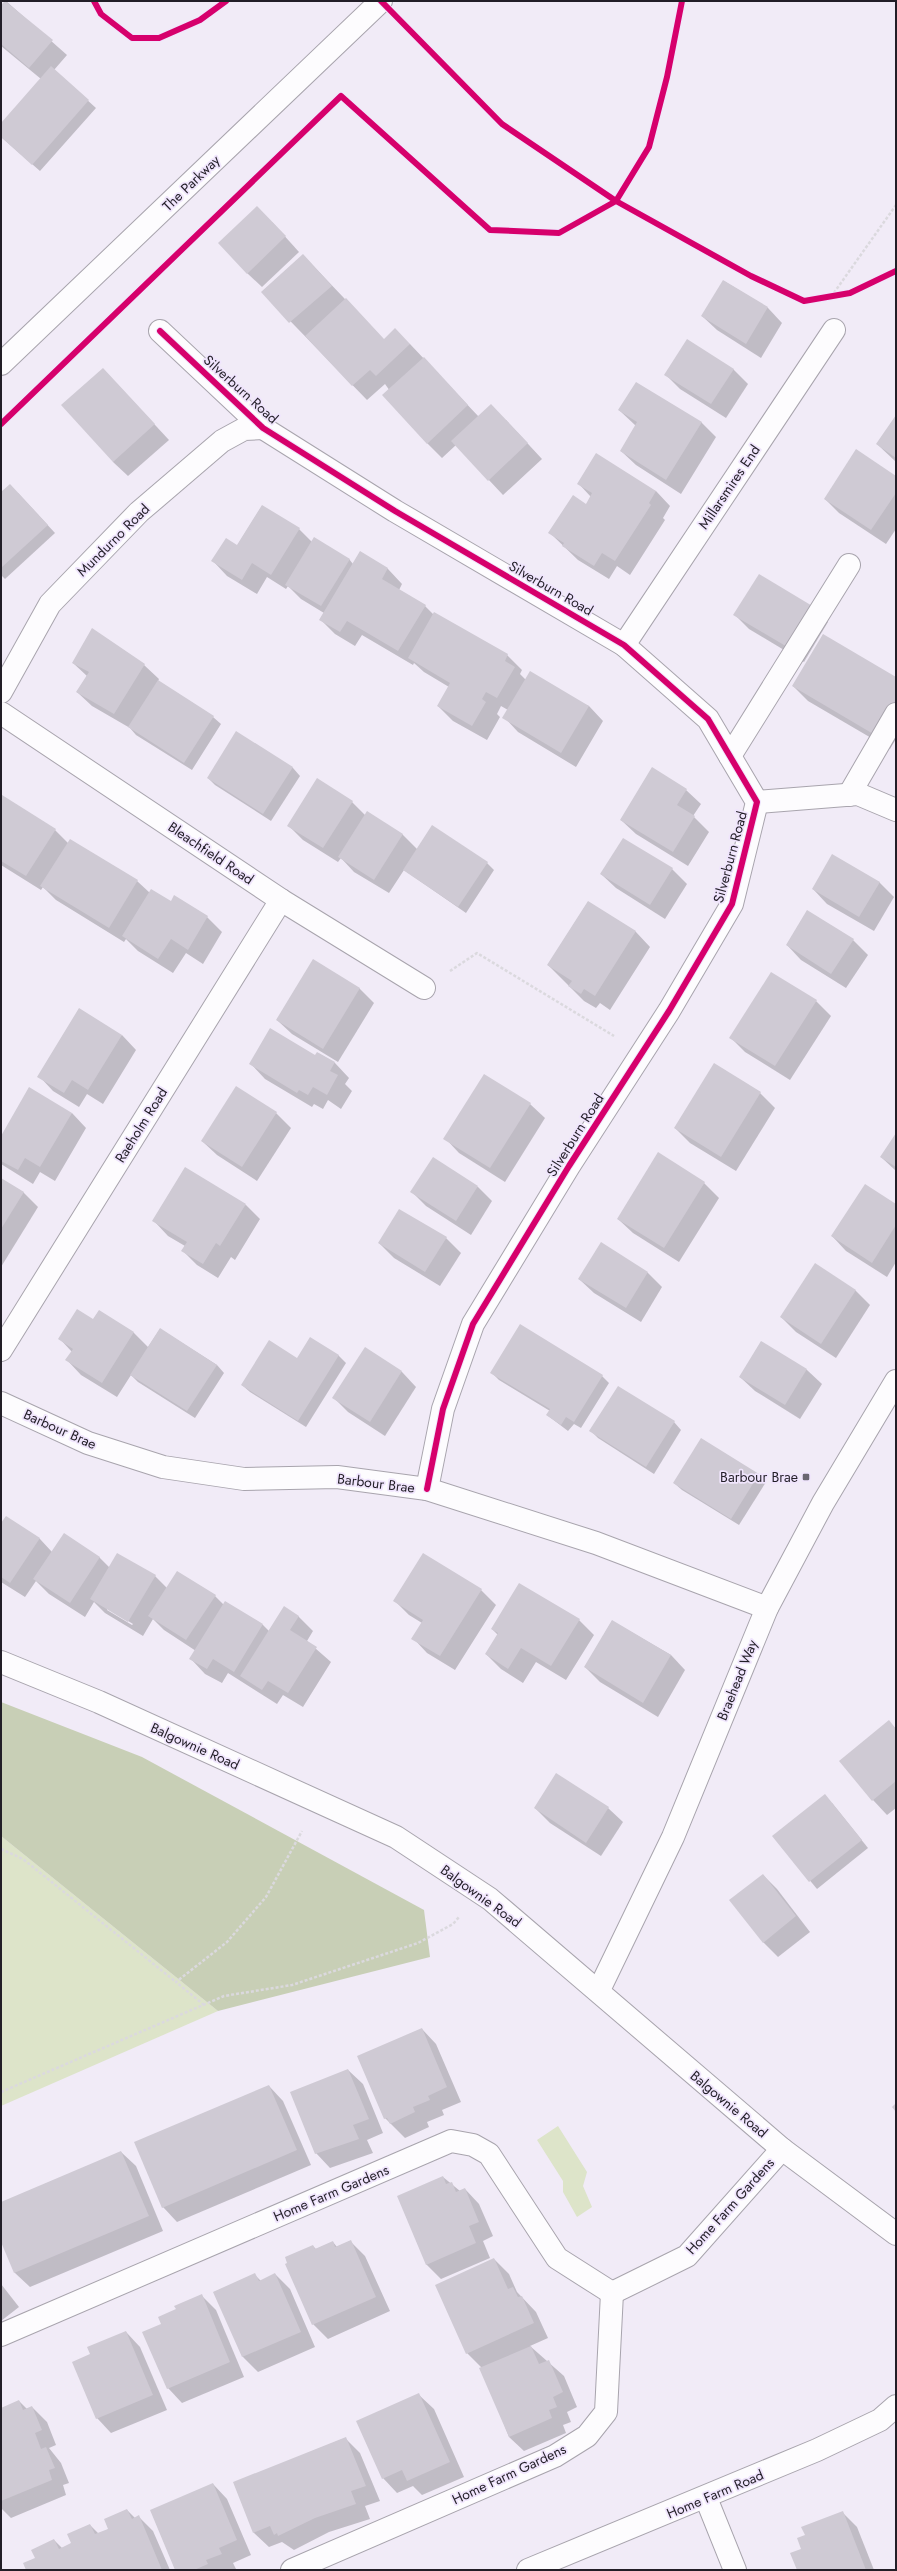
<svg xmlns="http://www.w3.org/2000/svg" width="897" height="2571" font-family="Jost,sans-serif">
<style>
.green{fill:#dde4c9}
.forest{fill:#c8cfb6}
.shadow{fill:#0003;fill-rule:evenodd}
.building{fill:#cfcad4}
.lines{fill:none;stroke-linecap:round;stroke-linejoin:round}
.service-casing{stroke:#a8a4ad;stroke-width:24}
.minor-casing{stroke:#a8a4ad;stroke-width:24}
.tertiary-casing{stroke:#a8a4ad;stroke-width:24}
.primary-casing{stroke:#a8a4ad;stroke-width:24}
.path{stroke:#dbd9de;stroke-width:2.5;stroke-dasharray:3 2;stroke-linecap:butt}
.service{stroke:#fdfcfe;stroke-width:22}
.minor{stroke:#fdfcfe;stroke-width:22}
.tertiary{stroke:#fdfcfe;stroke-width:22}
.primary{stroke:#fdfcfe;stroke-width:22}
.cycleway-casing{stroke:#f0e5fd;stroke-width:8}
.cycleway{stroke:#d6006c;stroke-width:6}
.poi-dot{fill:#6a6670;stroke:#f0e5fd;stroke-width:1.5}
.labels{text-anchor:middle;stroke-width:3.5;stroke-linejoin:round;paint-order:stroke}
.street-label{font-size:14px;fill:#221e27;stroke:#f0e5fd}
.poi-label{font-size:14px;fill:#221e27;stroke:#f0e5fd;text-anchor:end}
</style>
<rect width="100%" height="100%" fill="#f1ebf7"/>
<g class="green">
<polygon points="1,1836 218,2011 1,2106"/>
<polygon points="558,2126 587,2172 583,2186 592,2207 577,2217 563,2192 563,2181 537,2140"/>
</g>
<polygon class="forest" points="1,1702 142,1757 424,1910 430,1957 218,2011 1,1836"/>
<g class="shadow">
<polygon points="6,1 67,55 54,70 96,108 40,171 1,137 1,125 41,79 1,46 1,7"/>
<polygon points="272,222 299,252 262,287 247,273"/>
<polygon points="303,255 384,340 410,344 479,417 506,420 542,459 503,495 456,445 442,458 427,443 385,384 367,400 262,292"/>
<polygon points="724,281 768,308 782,323 761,358 717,330 702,316"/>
<polygon points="103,369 169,440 128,476 113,462"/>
<polygon points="733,369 748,384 726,418 680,389 665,374"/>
<polygon points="619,410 701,422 716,437 681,494 636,465 621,451 636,426"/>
<polygon points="896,416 896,462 877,444"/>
<polygon points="896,477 896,529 886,544 839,513 825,499"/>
<polygon points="578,483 656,491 670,506 663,518 665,520 630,575 617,566 609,579 578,560 550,533 586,505 591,497"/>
<polygon points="18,493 55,533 5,579 1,575 1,494"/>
<polygon points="262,506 299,529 312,542 349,559 353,564 360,553 388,569 402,584 399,590 425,606 434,615 507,655 522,670 520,674 526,680 589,706 603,721 576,767 518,732 504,717 508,710 501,706 497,714 500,717 487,740 453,721 438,706 449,687 424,672 414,663 413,665 362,635 355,646 335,634 320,619 324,613 301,599 288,586 286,589 267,577 257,594 227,576 213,561 237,546"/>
<polygon points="813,608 828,622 804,662 749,629 735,615"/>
<polygon points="73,663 144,665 159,679 158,681 213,717 221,724 192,770 136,735 130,728 92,706 77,692 87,676"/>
<polygon points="896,679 896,739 890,749 808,701 793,686"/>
<polygon points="237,733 293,768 300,776 271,821 215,785 208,778"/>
<polygon points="686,790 701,804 693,816 709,832 688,866 636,834 621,820"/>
<polygon points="2,797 55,830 68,843 137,881 150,893 207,917 222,932 203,964 186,953 173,973 138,951 126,939 124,942 56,900 43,887 41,890 1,865"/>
<polygon points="352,802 366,816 402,834 418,850 487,863 494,870 466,913 404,870 389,893 354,872 341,858 338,862 303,840 289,826"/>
<polygon points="672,869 687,884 665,919 616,888 601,874"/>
<polygon points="879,882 894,897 874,931 827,904 813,889"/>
<polygon points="588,902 636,932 650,947 610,1010 600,1003 596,1008 584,1001 548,965"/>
<polygon points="853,940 868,955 846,988 801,960 787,945"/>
<polygon points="359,988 374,1003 338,1062 292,1034 277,1020"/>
<polygon points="816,1001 831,1016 790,1080 745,1052 731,1038"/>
<polygon points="122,1035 136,1050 103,1104 87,1094 79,1107 53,1091 39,1076"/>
<polygon points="318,1053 335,1063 349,1078 345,1084 352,1091 341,1109 328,1100 323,1109 314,1104 312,1107 265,1079 251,1064 316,1056"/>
<polygon points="760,1093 775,1108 736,1171 690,1143 675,1128"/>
<polygon points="530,1104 545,1118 505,1182 459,1153 445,1138"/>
<polygon points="72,1113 86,1128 55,1181 40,1172 33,1184 1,1164 1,1138"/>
<polygon points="276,1113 291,1128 257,1181 217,1155 202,1141"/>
<polygon points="896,1134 896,1171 881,1157"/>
<polygon points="1,1179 23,1192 38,1207 1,1267"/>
<polygon points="704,1183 719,1198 679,1262 633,1233 618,1219"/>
<polygon points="478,1187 492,1201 471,1235 426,1206 412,1192"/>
<polygon points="246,1205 260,1219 235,1260 231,1257 218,1278 197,1265 183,1251 185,1246 168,1236 154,1221"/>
<polygon points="896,1206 896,1262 887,1277 846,1251 832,1236"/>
<polygon points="446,1238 461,1253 440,1286 394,1258 379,1243"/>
<polygon points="601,1244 648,1273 662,1287 641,1322 594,1293 579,1279"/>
<polygon points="816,1265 856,1291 870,1305 836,1358 796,1332 781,1317"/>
<polygon points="99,1311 134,1333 148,1347 160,1329 217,1365 224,1373 195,1418 138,1382 131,1375 117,1397 81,1375 67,1360 72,1352 60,1339 93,1320"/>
<polygon points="761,1342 807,1370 822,1384 800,1419 755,1391 740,1377"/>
<polygon points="365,1349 402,1372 416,1387 385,1436 348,1412 334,1398"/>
<polygon points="338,1355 346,1363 306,1427 250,1392 242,1385 298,1360"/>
<polygon points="492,1373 602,1376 609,1383 581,1428 574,1424 568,1431 547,1415 550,1411 499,1380"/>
<polygon points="674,1422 681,1430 654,1474 598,1438 591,1431"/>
<polygon points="759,1474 766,1482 739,1525 682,1490 674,1483"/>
<path d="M6,1517L40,1539L52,1552L99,1557L110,1568L155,1576L167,1588L215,1596L224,1605L225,1602L263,1625L269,1631L298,1616L313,1631L307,1641L331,1662L303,1707L283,1695L277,1704L228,1673L222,1683L205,1674L191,1659L196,1651L164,1630L153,1619L143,1636L105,1613L94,1602L85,1617L49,1594L36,1581L25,1597L1,1582V1525ZM107,1608L133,1624L132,1625L107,1610Z"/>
<polygon points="481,1590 496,1605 455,1670 427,1653 413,1638 422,1623 409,1615 395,1601"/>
<polygon points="579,1620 594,1635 566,1680 536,1662 523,1683 501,1669 486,1654 498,1635 492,1629"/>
<polygon points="612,1621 671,1655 685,1670 658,1717 600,1682 585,1667"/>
<polygon points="889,1722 896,1729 896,1808 887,1815 873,1800"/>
<polygon points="832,1803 868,1848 817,1889 773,1836"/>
<polygon points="535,1808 608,1808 623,1822 601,1856 550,1823"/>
<polygon points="763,1875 777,1889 810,1932 778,1957 763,1942"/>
<polygon points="422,2029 436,2044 461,2102 442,2110 444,2115 427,2122 429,2127 405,2138 385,2118"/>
<polygon points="348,2070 363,2084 383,2133 367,2140 373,2153 330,2168 316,2153"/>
<polygon points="269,2086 283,2101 311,2165 177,2222 163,2207"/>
<polygon points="121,2152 136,2166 163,2231 30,2287 15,2273 1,2240 1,2203"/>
<polygon points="443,2177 460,2191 465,2189 479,2204 493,2236 483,2241 490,2258 441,2279 426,2264"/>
<polygon points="350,2241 365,2256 390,2311 328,2339 313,2324 313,2246 316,2249 333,2242 337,2247"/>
<polygon points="494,2259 509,2274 517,2292 536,2312 548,2338 530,2346 564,2376 577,2407 567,2412 571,2422 563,2425 566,2433 524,2451 509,2437 482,2368 467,2353"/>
<polygon points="275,2274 290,2289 315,2347 258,2372 243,2357 214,2292 255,2275 261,2281"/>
<polygon points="1,2284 19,2307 1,2321"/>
<polygon points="201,2295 216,2310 244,2377 182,2403 168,2388 162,2324 177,2309"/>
<polygon points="126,2332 140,2347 167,2410 111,2433 97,2418 91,2354"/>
<polygon points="419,2395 434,2409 464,2477 422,2495 413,2486 397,2493 383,2478"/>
<polygon points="19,2401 27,2409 32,2407 47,2422 56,2445 49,2448 61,2463 69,2483 63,2485 66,2495 11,2518 1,2508 1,2409"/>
<polygon points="345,2438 360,2453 380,2501 365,2506 370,2519 329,2532 294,2550 282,2542 269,2547 254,2533 234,2483"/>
<polygon points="213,2484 227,2499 251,2555 233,2563 236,2569 233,2570 176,2570"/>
<polygon points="127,2510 135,2518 139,2517 153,2531 170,2570 27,2570 54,2540 62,2548 72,2544 90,2525 99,2534 109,2529"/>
<polygon points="842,2512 857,2527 874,2570 798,2570 806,2535"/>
</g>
<g class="building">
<polygon points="5,1 53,40 29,68 1,44 1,5"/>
<polygon points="51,66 89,100 32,165 1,137 1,123"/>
<polygon points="257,206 286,236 247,274 218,243"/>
<polygon points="303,254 332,286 289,323 261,292"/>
<polygon points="723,280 768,307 746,344 701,316"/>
<polygon points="346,298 384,339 395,328 410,344 376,376 370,370 352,386 305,336"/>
<polygon points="687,339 734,369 711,404 664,375"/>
<polygon points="424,357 468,405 427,444 382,395"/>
<polygon points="103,368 155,424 113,462 61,405"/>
<polygon points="636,382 702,422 666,480 620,451 637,422 618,410"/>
<polygon points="491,404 528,443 488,481 451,441"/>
<polygon points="896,415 896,458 876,444"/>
<polygon points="856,449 896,476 896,493 871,530 824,499"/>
<polygon points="596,453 656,491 649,503 651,505 615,561 602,553 594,566 562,546 564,543 548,533 573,495 586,504 592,493 577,484"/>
<polygon points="10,484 48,525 1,568 1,492"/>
<polygon points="262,505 300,528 271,575 252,563 242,580 211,561 226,538 237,545"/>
<polygon points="314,537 350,559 321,606 285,585"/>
<polygon points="360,551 388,568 382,579 426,605 398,651 347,621 340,632 319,620"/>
<polygon points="759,574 814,607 789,648 733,615"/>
<polygon points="434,612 508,654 505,661 515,667 497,698 486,692 482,699 486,702 472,726 437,706 450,683 408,658"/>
<polygon points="92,628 145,664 114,714 76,692 89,672 72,663"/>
<polygon points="823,634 896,677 896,700 875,735 792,686"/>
<polygon points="530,671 589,706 561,753 502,718"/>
<polygon points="158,680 214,716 184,763 128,727"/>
<polygon points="236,731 293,767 263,814 207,778"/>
<polygon points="652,767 687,789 677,805 695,816 673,852 620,820"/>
<polygon points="317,778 353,801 323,848 287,826"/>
<polygon points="2,795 56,829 26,876 1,861"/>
<polygon points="367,811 403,834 374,880 338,857"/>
<polygon points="432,825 488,862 458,907 403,870"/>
<polygon points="623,838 673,868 650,905 600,874"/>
<polygon points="70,839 138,880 109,928 40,886"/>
<polygon points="832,854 880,882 859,917 812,889"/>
<polygon points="151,889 171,901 174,895 208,916 188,950 171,939 158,959 122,936"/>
<polygon points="588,901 636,931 595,996 584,989 581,994 568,986 572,981 547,965"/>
<polygon points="807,910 854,939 831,974 786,945"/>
<polygon points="313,959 360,988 323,1049 276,1020"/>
<polygon points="771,972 817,1000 775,1066 729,1038"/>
<polygon points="79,1008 122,1035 88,1090 72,1080 64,1093 37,1077"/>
<polygon points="270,1028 315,1055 317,1052 335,1062 330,1071 338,1075 327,1095 313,1087 308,1095 299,1090 297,1093 249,1064"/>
<polygon points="714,1063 761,1092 721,1157 674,1128"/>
<polygon points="484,1074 531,1103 490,1168 443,1139"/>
<polygon points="236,1086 277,1112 242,1167 201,1141"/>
<polygon points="29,1087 72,1113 40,1167 25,1158 18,1170 1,1161 1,1136"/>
<polygon points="896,1133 896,1167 880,1157"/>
<polygon points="658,1152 705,1182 664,1248 617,1219"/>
<polygon points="433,1157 478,1186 456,1221 410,1192"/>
<polygon points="185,1167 246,1204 220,1246 216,1243 203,1264 181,1251 187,1242 152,1221"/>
<polygon points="1,1178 24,1192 1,1229"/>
<polygon points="865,1184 896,1204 896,1225 872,1263 831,1236"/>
<polygon points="399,1209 447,1237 425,1272 378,1243"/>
<polygon points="601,1242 648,1272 626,1308 578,1279"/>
<polygon points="815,1263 856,1290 821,1344 780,1317"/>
<polygon points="77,1309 93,1319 99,1310 134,1332 102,1383 65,1360 73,1349 58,1339"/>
<polygon points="520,1324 603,1375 574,1422 566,1417 561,1425 546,1415 550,1409 490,1373"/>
<polygon points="160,1328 217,1365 187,1411 130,1375"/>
<polygon points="310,1337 339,1355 298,1421 241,1385 269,1340 297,1358"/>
<polygon points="761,1341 807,1369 785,1405 739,1377"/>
<polygon points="365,1347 402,1371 370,1422 332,1398"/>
<polygon points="618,1386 675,1421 646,1467 589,1431"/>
<polygon points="701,1438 759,1474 731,1519 673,1483"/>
<polygon points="6,1516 40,1538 10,1583 1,1577 1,1523"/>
<polygon points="64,1533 100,1557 70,1603 33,1579"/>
<polygon points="117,1553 156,1575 128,1622 90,1599"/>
<polygon points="423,1553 482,1589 440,1656 411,1639 423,1620 393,1601"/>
<polygon points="177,1571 216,1595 186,1640 148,1616"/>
<polygon points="519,1583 580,1619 551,1666 521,1648 508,1669 485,1654 498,1633 491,1629"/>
<polygon points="225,1601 263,1624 234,1672 213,1659 207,1669 189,1659"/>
<polygon points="284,1606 299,1616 290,1630 317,1647 288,1693 268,1681 262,1690 240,1676"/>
<polygon points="612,1620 671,1655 643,1703 584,1667"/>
<polygon points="889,1720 896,1729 896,1781 872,1801 839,1761"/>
<polygon points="556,1773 609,1807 586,1843 534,1808"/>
<polygon points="825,1794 862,1840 809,1882 772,1836"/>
<polygon points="763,1874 796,1916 763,1943 729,1900"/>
<polygon points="422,2028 447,2087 428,2096 430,2100 413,2107 415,2112 390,2124 387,2118 384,2119 357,2056"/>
<polygon points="348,2069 369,2119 353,2125 359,2139 315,2154 290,2092"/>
<polygon points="269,2085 297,2150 162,2208 134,2142"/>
<polygon points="896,2103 896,2112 892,2107"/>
<polygon points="121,2151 149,2216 14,2273 1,2242 1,2202"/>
<polygon points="443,2176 446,2184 452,2182 456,2192 465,2188 479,2222 469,2226 476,2243 426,2265 397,2196"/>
<polygon points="351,2240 376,2297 312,2325 285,2264 287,2263 285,2257 313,2245 315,2249 333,2241 335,2247"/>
<polygon points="494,2258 508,2289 513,2287 518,2297 522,2296 534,2323 466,2354 435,2285"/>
<polygon points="255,2273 259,2281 275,2273 301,2332 242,2357 213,2292"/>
<polygon points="202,2294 230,2362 167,2389 142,2332 161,2324 158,2317 176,2309 174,2306"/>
<polygon points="126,2331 153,2395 96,2419 72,2362 90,2354 87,2347"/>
<polygon points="531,2346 539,2364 549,2360 563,2392 553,2397 557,2407 549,2410 552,2418 509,2437 479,2368"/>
<polygon points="419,2393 450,2462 407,2481 402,2470 382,2479 356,2421"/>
<polygon points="19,2400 23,2410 32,2406 42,2430 35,2433 41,2449 46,2447 55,2468 49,2470 52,2480 1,2501 1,2408"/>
<polygon points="346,2437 366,2486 351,2491 356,2504 315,2518 278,2536 277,2533 274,2535 270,2526 253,2533 233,2482"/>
<polygon points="213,2483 237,2540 219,2548 222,2554 206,2560 208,2564 194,2570 175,2570 150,2510"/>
<polygon points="127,2509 132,2519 139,2515 162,2570 26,2570 23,2563 35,2558 31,2550 54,2539 59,2549 71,2543 67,2534 90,2524 95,2534 108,2529 104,2519"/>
<polygon points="843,2511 866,2570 797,2570 790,2553 801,2549 797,2538 805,2535 801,2527"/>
</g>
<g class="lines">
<g class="service-casing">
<g id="service">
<polyline points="730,756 849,565"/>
<polyline points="849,795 896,714"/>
</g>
</g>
<g class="minor-casing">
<g id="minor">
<polyline points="160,331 263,428 395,511 624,645 708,719 757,802 732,904 669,1011 569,1166 473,1324 443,1409 427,1489"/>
<polyline points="624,645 834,330"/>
<polyline points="1,692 50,604 139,512 222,441 244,429 263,428"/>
<polyline points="1,713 281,900 424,988"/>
<polyline points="757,802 858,794 896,810"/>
<polyline points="1,1350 281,900"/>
<polyline points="1,1403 88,1443 163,1467 244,1479 337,1477 427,1489 596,1543 767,1608"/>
<polyline points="599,1990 673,1837 767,1608 823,1503 896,1381"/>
<polyline points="612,2293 687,2256 782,2149"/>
<polyline points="1,2335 451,2141 473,2145 489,2154 557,2258 612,2293"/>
<polyline points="706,2498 735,2570"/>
<polyline points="292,2570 555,2456 587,2436 606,2412 612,2293"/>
<polyline points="528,2570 817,2450 880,2420 896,2406"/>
</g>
</g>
<g class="tertiary-casing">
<polyline id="tertiary" points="1,1662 99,1702 396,1837 490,1899 782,2149 896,2234"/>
</g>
<g class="primary-casing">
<polyline id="primary" points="1,364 381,1"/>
</g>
<g class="path">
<polyline points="831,297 896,205"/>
<polyline points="450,971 477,953 614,1036"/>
<polyline points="1,1849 23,1859 176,1982"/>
<polyline points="204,2005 176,1982 227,1942 266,1897 302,1831"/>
<polyline points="1,2092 224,1996 292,1985 418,1943 453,1924 459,1917"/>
</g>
<use href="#service" class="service"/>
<use href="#minor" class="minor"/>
<use href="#tertiary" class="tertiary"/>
<use href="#primary" class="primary"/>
<g class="cycleway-casing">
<g id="cycleway">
<polyline points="94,1 101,14 132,38 159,38 200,20 226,1"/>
<polyline points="381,1 502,124 616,201 751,276 804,301 850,293 896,271"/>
<polyline points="160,331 263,428 395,511 624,645 708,719 757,802 732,904 669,1011 569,1166 473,1324 443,1409 427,1489"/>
<polyline points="1,424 341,96 490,230 559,233 616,201 649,147 667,77 682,1"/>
</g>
</g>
<use href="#cycleway" class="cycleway"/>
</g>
<rect class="poi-dot" x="802" y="1473" width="8" height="8" rx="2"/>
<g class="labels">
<g class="street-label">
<text transform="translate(191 183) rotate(-44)" y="5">The Parkway</text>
<text transform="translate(241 389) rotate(42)" y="5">Silverburn Road</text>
<text transform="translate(729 487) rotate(-56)" y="5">Millarsmires End</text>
<text transform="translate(113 540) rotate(-45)" y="5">Mundurno Road</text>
<text transform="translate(551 588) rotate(30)" y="5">Silverburn Road</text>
<text transform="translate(211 853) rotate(34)" y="5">Bleachfield Road</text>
<text transform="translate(730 857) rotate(-75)" y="5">Silverburn Road</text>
<text transform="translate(141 1125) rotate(-58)" y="5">Raeholm Road</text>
<text transform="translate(575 1135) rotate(-58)" y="5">Silverburn Road</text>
<text transform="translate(60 1429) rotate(24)" y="5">Barbour Brae</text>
<text transform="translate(376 1483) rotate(7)" y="5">Barbour Brae</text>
<text transform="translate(737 1680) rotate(-68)" y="5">Braehead Way</text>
<text transform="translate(195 1746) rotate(24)" y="5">Balgownie Road</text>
<text transform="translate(481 1896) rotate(36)" y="5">Balgownie Road</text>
<text transform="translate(729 2104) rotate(40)" y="5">Balgownie Road</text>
<text transform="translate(331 2193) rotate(-23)" y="5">Home Farm Gardens</text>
<text transform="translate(730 2206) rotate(-48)" y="5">Home Farm Gardens</text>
<text transform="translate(509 2474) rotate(-25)" y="5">Home Farm Gardens</text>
<text transform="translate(715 2494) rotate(-23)" y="5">Home Farm Road</text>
</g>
<g class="poi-label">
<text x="798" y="1482">Barbour Brae</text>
</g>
</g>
<rect width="897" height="2571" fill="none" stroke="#221e27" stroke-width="4"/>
</svg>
